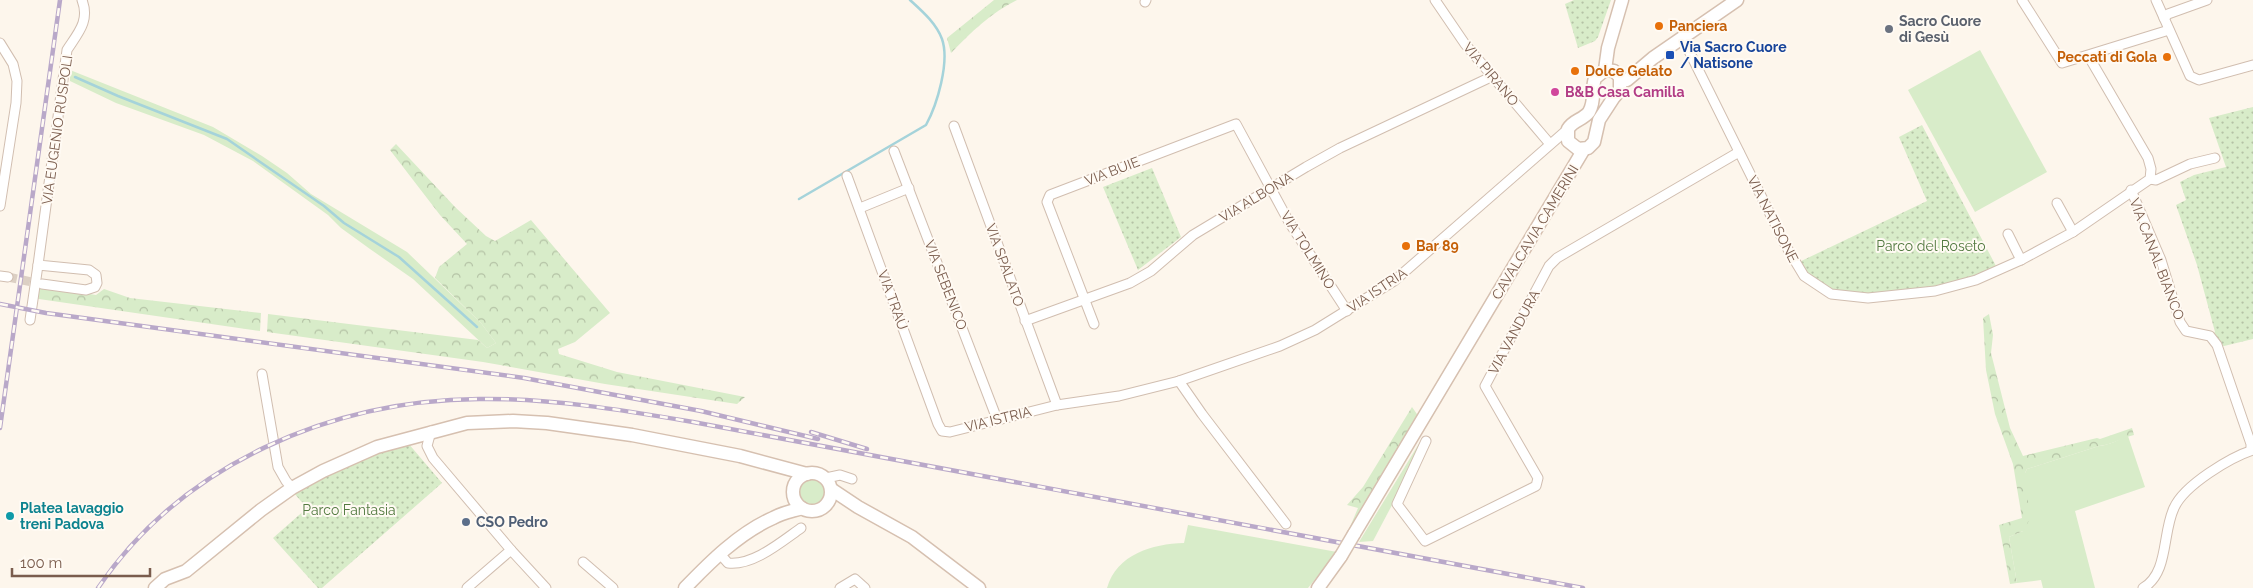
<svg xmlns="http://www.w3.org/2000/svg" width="2253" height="588" font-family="Raleway,sans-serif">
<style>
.grass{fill:#d8ecc9}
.forest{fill:url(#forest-crowns)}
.park{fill:url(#park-dots)}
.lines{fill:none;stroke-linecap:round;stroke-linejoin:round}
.stream{stroke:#a5d3da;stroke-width:2.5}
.street-tunnel{stroke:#dcd0c4;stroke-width:9;stroke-dasharray:9 4.5;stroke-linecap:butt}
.street-casing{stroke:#d1beb0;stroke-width:11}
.secondary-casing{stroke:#d6c0b0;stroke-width:15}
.street{stroke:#fff;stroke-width:9}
.secondary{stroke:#fff;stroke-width:12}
.rail-casing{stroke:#b9a8c9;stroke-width:4.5}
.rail{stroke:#fffaf3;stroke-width:2.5;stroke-dasharray:8;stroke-linecap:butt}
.secondary-bridge-casing{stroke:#d6c0b0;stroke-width:15;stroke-linecap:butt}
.secondary-bridge{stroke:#fff;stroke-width:12}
.food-dot{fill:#e8710a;stroke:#fffaf3;stroke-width:2}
.worship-dot{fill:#6b7280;stroke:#fffaf3;stroke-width:2}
.transit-dot{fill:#1a4fb4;stroke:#fffaf3;stroke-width:2}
.hotel-dot{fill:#d1479c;stroke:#fffaf3;stroke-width:2}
.culture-dot{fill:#0f9aa8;stroke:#fffaf3;stroke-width:2}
.service-dot{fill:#5c6f8a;stroke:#fffaf3;stroke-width:2}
.labels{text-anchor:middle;stroke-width:4;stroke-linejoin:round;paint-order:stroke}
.worship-label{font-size:14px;font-weight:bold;fill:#5b616d;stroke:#fffaf3;text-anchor:start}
.food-label{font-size:14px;font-weight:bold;fill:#c56008;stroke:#fffaf3;text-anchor:start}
.transit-label{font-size:14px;font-weight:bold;fill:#164399;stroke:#fffaf3;text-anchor:start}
.street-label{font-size:14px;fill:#7a5c4d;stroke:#fffaf3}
.hotel-label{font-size:14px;font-weight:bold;fill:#b23c85;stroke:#fffaf3;text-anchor:start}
.park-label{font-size:14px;fill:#537a41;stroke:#fffaf3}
.culture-label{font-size:14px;font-weight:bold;fill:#0d838f;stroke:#fffaf3;text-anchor:start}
.service-label{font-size:14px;font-weight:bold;fill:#4e5e75;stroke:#fffaf3;text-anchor:start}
</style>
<defs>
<pattern id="forest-crowns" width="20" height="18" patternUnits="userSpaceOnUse" patternTransform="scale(1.25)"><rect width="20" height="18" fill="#d8ecc9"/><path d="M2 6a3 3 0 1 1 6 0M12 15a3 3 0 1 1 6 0" fill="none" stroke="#b4c2a5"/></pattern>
<pattern id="park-dots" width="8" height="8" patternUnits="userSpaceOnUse" patternTransform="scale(1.25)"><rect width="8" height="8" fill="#d8ecc9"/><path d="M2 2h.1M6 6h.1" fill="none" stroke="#b4c2a5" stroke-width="1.8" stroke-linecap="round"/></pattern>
</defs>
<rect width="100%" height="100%" fill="#fdf6ec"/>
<g class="grass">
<polygon points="1980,50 2047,172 1975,212 1908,90"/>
<polygon points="70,70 213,127 262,156 287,173 311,194 407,252 481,323 496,343 487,348 413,279 370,249 341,228 328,215 253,161 204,135 116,103 70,81"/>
<path d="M2128,436L2145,487L2075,511L2095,588H2043L2041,580L2017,583L2009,537L2023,531L2025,473L2027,469L2099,446C2110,445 2117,440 2128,436Z"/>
<polygon points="1423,437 1392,505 1373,541 1359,542"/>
<circle cx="812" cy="492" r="13"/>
<path d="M1188,525L1337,552L1308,588H1107C1117,554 1152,544 1184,543Z"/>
</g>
<g class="forest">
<path d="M994,0H1017C992,12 970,33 951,53L947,38Z"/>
<polygon points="396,144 455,207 486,236 495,241 531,220 610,313 575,342 558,349 559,354 617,372 745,397 737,404 605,384 483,362 267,332 268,314 478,340 487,348 496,343 481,323 435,278 439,267 467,244 440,215 390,150"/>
<polygon points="34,285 96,295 104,289 130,298 261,313 260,331 32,298"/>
<path d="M1989,314L1993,335L1991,353L2010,428L2023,456L2097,438L2100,439L2132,428L2134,435C2121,438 2112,445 2099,446L2027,469L2025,473L2030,519L2023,531L2009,537L2017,583L2010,584L1999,525L2022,518L2013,464L1995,414L1986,370L1983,318Z"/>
<polygon points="1412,407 1419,417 1344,541 1358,508 1347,505 1363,487"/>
</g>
<g class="park">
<polygon points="1574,0 1611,0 1598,37 1595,41 1578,48 1565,4"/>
<polygon points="2253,107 2253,339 2224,346 2217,345 2210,336 2215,332 2197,265 2176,205 2186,200 2180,182 2194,175 2226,167 2209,118"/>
<polygon points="1922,125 1997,268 1934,289 1868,296 1832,292 1795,264 1927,201 1899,137"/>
<polygon points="1152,168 1181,237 1138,270 1103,187"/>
<polygon points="408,443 442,483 322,588 318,588 273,538 307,508 293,492 357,461"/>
</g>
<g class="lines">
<g class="stream">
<polyline points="75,77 118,96 227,139 324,206 344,223 399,257 477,327"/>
<path d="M799,199L926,125C937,105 950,62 942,39C936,23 922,11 910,0"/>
</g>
<polyline class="street-tunnel" points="8,277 42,284"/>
<g class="street-casing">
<g id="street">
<polyline points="1435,0 1465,44 1550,144"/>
<polyline points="2022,0 2062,63 2169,30"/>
<polyline points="2156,0 2190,76 2199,80 2253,65"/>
<polyline points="1145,2 1146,0"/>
<polyline points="2164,18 2168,14 2207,0"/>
<polyline points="1682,37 1786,246 1804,276 1831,294 1868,298 1935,291 1976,280 2021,260 2073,232 2150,179 2151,169 2148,158 2089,57"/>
<polyline points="0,43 13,64 17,81 16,103 0,206"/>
<polyline points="954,126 1057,405"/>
<polyline points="894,151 997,419"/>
<polyline points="847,176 938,424 942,431 950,432 1057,405 1119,396 1179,381 1280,346 1315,330 1394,281 1568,129"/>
<polyline points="2150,179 2156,180 2190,164 2215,158"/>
<polyline points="2131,190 2161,260 2180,322 2186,331 2210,336 2217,345 2251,444 2251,449"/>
<polyline points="2057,203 2073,232"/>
<polyline points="860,208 909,188"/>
<polyline points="2008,234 2021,260"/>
<polyline points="0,276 8,277"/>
<path d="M42,284L86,290L95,287L97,283L96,275L89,270L38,265L67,50C78,33 90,21 82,0"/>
<polyline points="30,320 38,265"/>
<polyline points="1025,321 1130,283 1151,271 1193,235 1306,167 1340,148 1493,76"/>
<polyline points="1094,324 1047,202 1050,195 1236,124 1289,222 1347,311"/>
<polyline points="262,374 278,467 286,481 292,488"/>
<polyline points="1179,381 1202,414 1286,524"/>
<polyline points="431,431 427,446 433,458 511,550 546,588"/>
<polyline points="1426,441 1397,504 1425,541 1536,486 1538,478 1485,386 1549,266 1557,258 1739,152"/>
<polyline points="826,478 840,475 852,479"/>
<path d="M720,554L728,563C753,566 781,542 801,528"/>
<polyline points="583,562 613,588"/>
<polyline points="467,588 511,550"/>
<polyline points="840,588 855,579 865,588"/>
<path d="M2143,588C2169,573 2162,533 2174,508C2184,485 2231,457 2253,450"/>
</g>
</g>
<g class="secondary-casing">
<g id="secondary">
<path d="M1605,70L1614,71L1620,77V90L1614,97L1599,120L1594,142L1588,148L1578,149L1568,141V129C1573,120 1583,120 1589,112C1596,100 1591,89 1595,78Z"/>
<polyline points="1605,70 1608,48 1622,0"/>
<polyline points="1621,81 1627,80 1653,58 1737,0"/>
<circle cx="812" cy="492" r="19"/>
<polyline points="831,489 858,507 912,537 979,588"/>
<polyline points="1354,534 1584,149"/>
<polyline points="155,588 165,579 186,571 261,510 292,488 323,471 377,447 467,423 513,421 547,423 632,435 740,456 807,474"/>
<path d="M685,588C710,562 739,533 773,518C782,513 793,511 802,508"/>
<polyline points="1318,588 1341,556"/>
</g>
</g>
<use href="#street" class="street"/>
<use href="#secondary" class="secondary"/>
<g class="rail-casing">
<g id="rail">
<polyline points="0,304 46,313 524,378 701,411 818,439"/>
<polyline points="0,428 60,0"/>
<polyline points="811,432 867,449"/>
<path d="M98,588C182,464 332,400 479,399C551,398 622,410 693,422L1583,588"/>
</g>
</g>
<use href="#rail" class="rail"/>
<g class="secondary-bridge-casing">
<polyline id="secondary-bridge" points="1341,556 1354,534"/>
</g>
<use href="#secondary-bridge" class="secondary-bridge"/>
</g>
<g class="food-dot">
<circle cx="1659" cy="26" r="5"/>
<circle cx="2167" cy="57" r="5"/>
<circle cx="1575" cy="71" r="5"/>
<circle cx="1406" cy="246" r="5"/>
</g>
<circle class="worship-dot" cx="1889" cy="29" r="5"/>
<rect class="transit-dot" x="1665" y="50" width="10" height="10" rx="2.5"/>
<circle class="hotel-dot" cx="1555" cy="92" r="5"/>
<circle class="culture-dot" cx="10" cy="516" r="5"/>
<circle class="service-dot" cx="466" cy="522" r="5"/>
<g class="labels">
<g class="worship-label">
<text x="1899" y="26">Sacro Cuore<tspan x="1899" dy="16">di Gesù</tspan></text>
</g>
<g class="food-label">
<text x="1669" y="31">Panciera</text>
<text x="2157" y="62" text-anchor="end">Peccati di Gola</text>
<text x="1585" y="76">Dolce Gelato</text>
<text x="1416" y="251">Bar 89</text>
</g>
<g class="transit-label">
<text x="1680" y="52">Via Sacro Cuore<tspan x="1680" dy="16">/ Natisone</tspan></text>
</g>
<g class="street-label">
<text transform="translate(1491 74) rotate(50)" y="5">VIA PIRANO</text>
<text transform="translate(57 130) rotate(-82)" y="5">VIA EUGENIO RUSPOLI</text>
<text transform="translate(1112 171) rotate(-21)" y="5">VIA BUIE</text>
<text transform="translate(1256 197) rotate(-31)" y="5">VIA ALBONA</text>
<text transform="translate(1773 219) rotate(63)" y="5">VIA NATISONE</text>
<text transform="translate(1535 232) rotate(-59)" y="5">CAVALCAVIA CAMERINI</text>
<text transform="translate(1308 250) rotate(58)" y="5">VIA TOLMINO</text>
<text transform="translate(2157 259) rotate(69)" y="5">VIA CANAL BIANCO</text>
<text transform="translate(1005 265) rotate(70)" y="5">VIA SPALATO</text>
<text transform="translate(946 285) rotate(69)" y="5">VIA SEBENICO</text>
<text transform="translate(1377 290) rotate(-34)" y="5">VIA ISTRIA</text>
<text transform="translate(893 300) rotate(70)" y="5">VIA TRAÙ</text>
<text transform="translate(1514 332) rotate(-62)" y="5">VIA VANDURA</text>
<text transform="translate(998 419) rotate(-14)" y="5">VIA ISTRIA</text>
</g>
<g class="hotel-label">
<text x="1565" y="97">B&amp;B Casa Camilla</text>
</g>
<g class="park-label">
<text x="1931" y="251">Parco del Roseto</text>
<text x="349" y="515">Parco Fantasia</text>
</g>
<g class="culture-label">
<text x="20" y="513">Platea lavaggio<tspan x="20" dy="16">treni Padova</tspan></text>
</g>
<g class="service-label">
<text x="476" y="527">CSO Pedro</text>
</g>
</g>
<path d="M12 568v8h138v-8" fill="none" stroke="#7a5c4d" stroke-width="2.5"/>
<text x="20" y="568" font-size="15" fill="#7a5c4d" stroke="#fffaf3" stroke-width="4" paint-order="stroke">100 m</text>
</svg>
